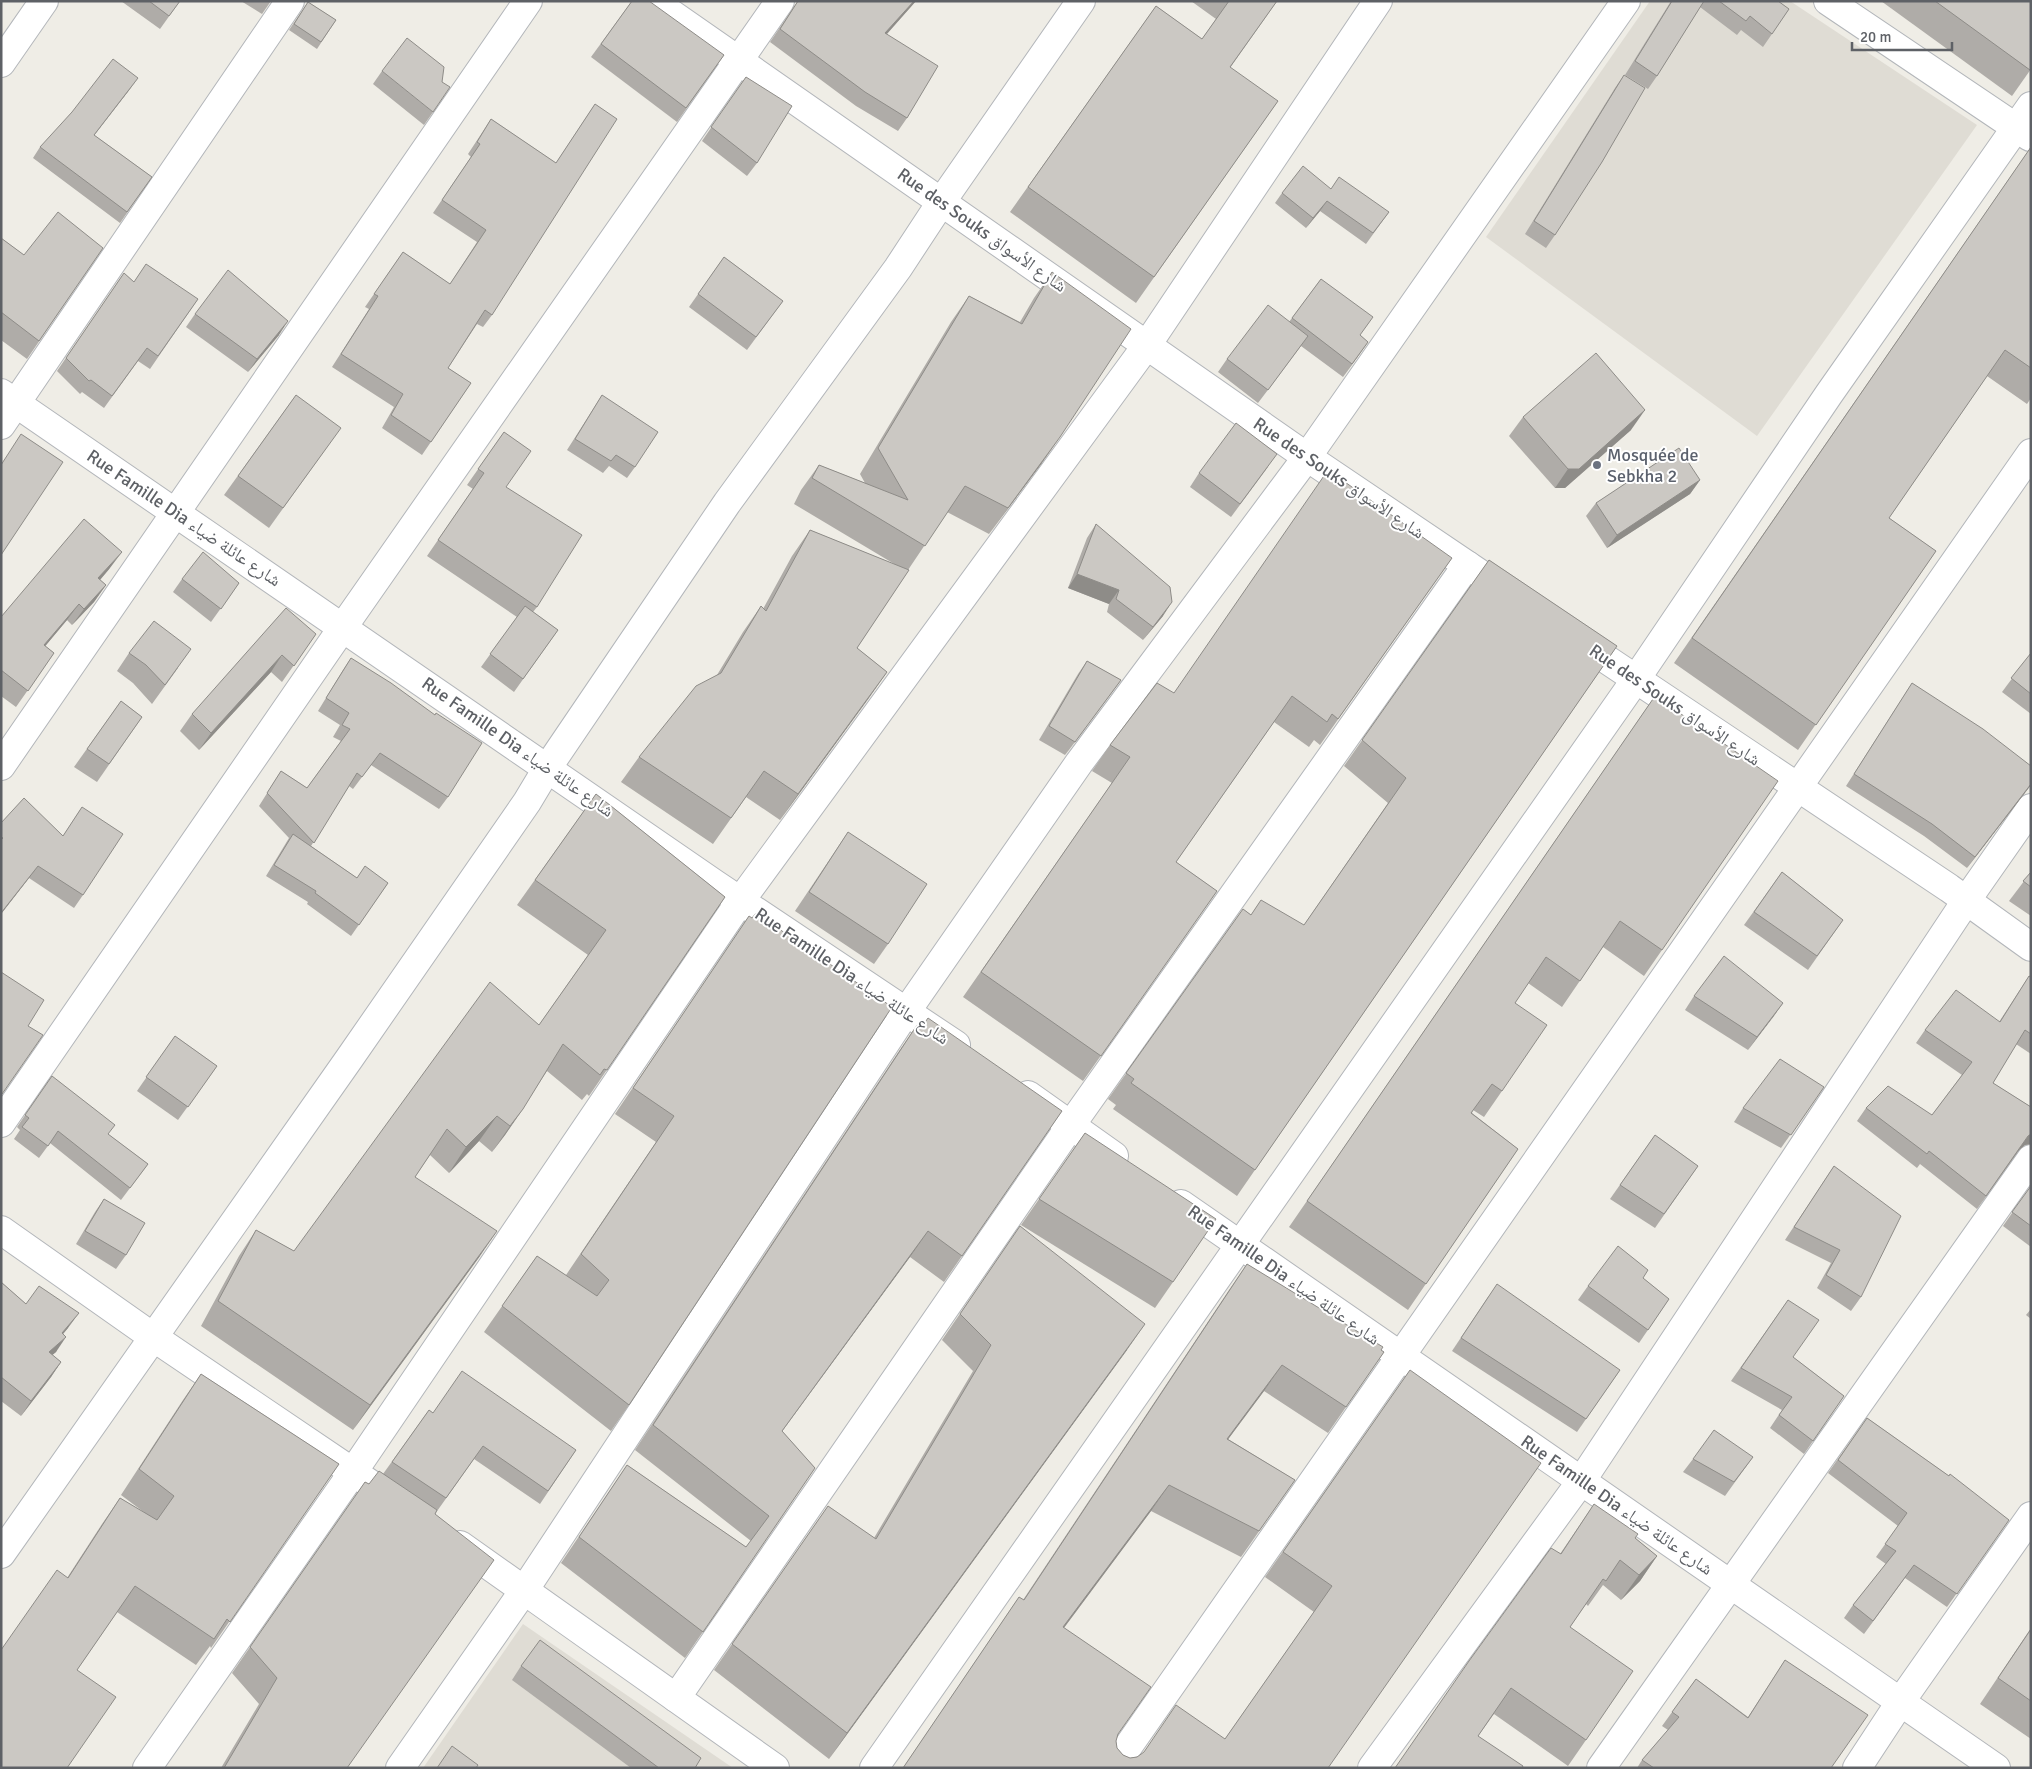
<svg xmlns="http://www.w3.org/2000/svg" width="2032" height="1769" font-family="Signika,'Noto Naskh Arabic',sans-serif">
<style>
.education{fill:#dfdcd4}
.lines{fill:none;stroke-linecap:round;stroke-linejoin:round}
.minor-casing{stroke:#b3b6ba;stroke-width:30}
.minor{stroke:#fff;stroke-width:28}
.wall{fill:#afaca8}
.shaded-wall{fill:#8e8c88}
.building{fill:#cbc8c3;stroke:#8e8c88}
.worship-dot{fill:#6b7280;stroke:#fff;stroke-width:2}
.labels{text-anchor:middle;stroke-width:4;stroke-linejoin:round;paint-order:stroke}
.street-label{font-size:18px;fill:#5e6166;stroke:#fff}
.worship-label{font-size:18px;fill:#5b616d;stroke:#fff;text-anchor:start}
</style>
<rect width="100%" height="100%" fill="#efede6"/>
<g class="education">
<polygon points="1650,1 1790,1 1977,125 1757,436 1486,237"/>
<polygon points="523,1624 733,1768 423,1768"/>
</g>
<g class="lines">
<g class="minor-casing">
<g id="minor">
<polyline points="653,1 1307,457 1510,594"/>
<polyline points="1828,1 2030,137"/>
<polyline points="1,63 44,1"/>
<polyline points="1,393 715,884 956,1045"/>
<polyline points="1,425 290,1"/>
<polyline points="1576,639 1949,888 2031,947"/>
<polyline points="1,766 528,1"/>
<polyline points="1028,1095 1114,1156"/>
<polyline points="1,1123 343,627 780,1"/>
<polyline points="1181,1204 1996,1768"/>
<polyline points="1,1230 153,1337 369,1483"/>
<polyline points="460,1545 775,1768"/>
<polyline points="1,1554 349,1059 527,802 548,767 727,503 898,268 942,201 1081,1"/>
<polyline points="676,1698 1071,1125 1467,565"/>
<polyline points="147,1768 353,1472 741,900 1147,345 1378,1"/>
<polyline points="400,1768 525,1589 906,1012 1079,763 1307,457 1626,1"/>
<polyline points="874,1768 1636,679 1829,394 2031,106"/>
<polyline points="1113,1768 2031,453"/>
<polyline points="1372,1768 1582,1480 1966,901 2031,808"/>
<polyline points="1601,1768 2031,1159"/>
<polyline points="1857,1768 1901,1701 2031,1516"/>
</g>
</g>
<use href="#minor" class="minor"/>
</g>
<g class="wall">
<polygon points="121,1 180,1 160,29"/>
<polygon points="241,1 271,1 262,14"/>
<polygon points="632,1 724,55 677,122 591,57"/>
<polygon points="798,1 916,1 887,34 907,118 898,131 856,106 770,42"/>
<polygon points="1191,1 1277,1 1230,68 1278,101 1136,303 1010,212 1156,6 1202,39 1216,19"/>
<polygon points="1671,1 1778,1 1789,9 1763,47 1741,30 1737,35 1700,7 1657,76 1648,89 1625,75"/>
<polygon points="1881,1 2031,1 2031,69 2012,96"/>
<polygon points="308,2 336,20 317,49 289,30"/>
<polygon points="382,71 433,112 424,125 373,84"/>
<polygon points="1624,75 1555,235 1546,248 1525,234 1615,88"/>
<polygon points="746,77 757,163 747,176 702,141"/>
<polygon points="130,89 94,135 152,177 120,223 33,158 40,147"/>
<polygon points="595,104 492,315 483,327 477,324 448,368 471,383 422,455 382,428 394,407 332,367 369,309 365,307 403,252 450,284 477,242 433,213 471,157 468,154 491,119 556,163"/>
<polygon points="2031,147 2031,398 2027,404 1987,376 1889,518 1936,551 1798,750 1674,663"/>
<polygon points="1331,189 1389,212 1366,244 1320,211 1306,228 1275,203 1282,193"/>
<polygon points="1,238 24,255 103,248 27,359 1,340"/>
<polygon points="724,257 783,301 747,350 689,307"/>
<polygon points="1052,272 1042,463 989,534 947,512 908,570 857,648 887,672 780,820 746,797 713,844 621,782 639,757 717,675 743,632 761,606 763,609 792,556 810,530 896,565 794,504 801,490 819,465 865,483 860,474 951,322 969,296 1020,322 1034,298"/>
<polygon points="124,273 134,282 198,299 150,369 138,361 104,408 82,392 80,394 57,371"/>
<polygon points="1321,279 1360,335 1368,342 1343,377 1301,346 1258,403 1218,372 1227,359 1289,322"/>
<polygon points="195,314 279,335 248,372 186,327"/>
<polygon points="296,395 327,447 269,528 224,495"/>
<polygon points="602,395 635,467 627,478 609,466 603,473 567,450"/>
<polygon points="1523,417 1631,430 1565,488 1555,488 1509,436"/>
<polygon points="504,432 506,487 537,607 533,612 558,630 514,692 481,667 517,617 427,556 473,489 467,485"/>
<polygon points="1268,467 1231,517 1190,487 1199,473"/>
<polygon points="1700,480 1690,494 1607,548 1586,516 1596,503"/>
<polygon points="1096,524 1163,616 1143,640 1107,612 1109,604 1068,588 1087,538"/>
<polygon points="1452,558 1320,745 1314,740 1309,747 1274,722 1176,862 1217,891 1083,1081 963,997 1112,783 1092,771 1110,745 1173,693"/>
<polygon points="1489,560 1617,646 1237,1196 1113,1109 1116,1105 1108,1099 1243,909 1251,915 1304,925 1388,803 1344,766"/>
<polygon points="110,568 100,580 106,585 94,602 72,625 67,620 45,646 54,653 16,707 1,696 1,617"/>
<polygon points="182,579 239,583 211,622 173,592"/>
<polygon points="316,634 282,682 271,672 199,750 180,731 192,714"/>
<polygon points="129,653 178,668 152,704 133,683 117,671"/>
<polygon points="2031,653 2031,714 2002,692"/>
<polygon points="351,658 448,797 439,809 371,765 353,789 349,786 311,846 357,878 388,883 351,936 307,904 308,902 266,876 289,838 259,806 281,771 307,788 341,741 333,737 340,725 318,711 343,670"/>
<polygon points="1087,661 1121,680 1065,755 1039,740 1078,674"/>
<polygon points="1912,683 2031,766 2031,785 1967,868 1924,836 1846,786"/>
<polygon points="1655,696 1662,950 1644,976 1603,947 1562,1007 1528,983 1515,1003 1502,1091 1484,1117 1473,1110 1472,1113 1518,1149 1408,1310 1289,1227"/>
<polygon points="121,701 142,717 97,782 74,767"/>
<polygon points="596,794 725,897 589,1096 587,1094 582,1100 547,1071 505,1135 492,1152 479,1141 449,1173 430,1155 415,1177 480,1256 353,1430 201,1326 239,1256 256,1230 294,1251 539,1025 588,955 517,905"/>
<polygon points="82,807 83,895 74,908 29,878 1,914 1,823 63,836"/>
<polygon points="848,832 888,944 874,964 795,911"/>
<polygon points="1782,872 1843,920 1808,970 1744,925"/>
<polygon points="2031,872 2031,916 2009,901"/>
<polygon points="749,916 629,1405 611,1431 484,1332 537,1256 566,1275 656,1142 615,1114"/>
<polygon points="2029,976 2031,977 2031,1054 2016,1044 1993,1083 2031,1107 2031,1144 2025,1145 2019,1150 1977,1209 1920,1164 1917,1168 1857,1121 1866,1108 1932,1115 1962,1075 1916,1043 1925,1030 1999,1022"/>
<polygon points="1694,996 1783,1003 1748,1050 1685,1010"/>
<polygon points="917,1025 1062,1111 944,1282 910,1257 782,1431 815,1468 685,1658 561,1563 627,1465 746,1547 751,1541 635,1450 899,1051"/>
<polygon points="175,1036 217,1066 178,1120 137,1091"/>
<polygon points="52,1076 109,1135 148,1164 121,1200 50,1143 39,1158 14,1139 20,1130 17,1127"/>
<polygon points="1824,1087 1781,1148 1734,1122 1743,1108"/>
<polygon points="1085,1133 1173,1282 1155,1308 1021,1225"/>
<polygon points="1655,1135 1698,1166 1655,1228 1610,1199"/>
<polygon points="1834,1166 1861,1297 1851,1311 1817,1288 1831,1263 1785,1240"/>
<polygon points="2031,1186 2031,1247 2003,1226"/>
<polygon points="104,1199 126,1255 116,1269 76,1244 95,1212"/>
<polygon points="1020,1226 1127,1350 829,1759 714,1670 828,1506 874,1538 973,1371 942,1340"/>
<polygon points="1247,1264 1384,1352 1328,1433 1264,1391 1228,1439 1295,1480 1241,1557 1151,1511 1064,1628 1118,1734 1116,1741 1117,1748 1123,1755 1130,1758 1225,1739 1314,1612 1265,1577 1410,1370 1328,1768 903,1768 1019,1597 1023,1600 1229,1290"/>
<polygon points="1643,1278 1669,1299 1639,1343 1578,1300 1588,1286"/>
<polygon points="1,1282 26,1304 68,1328 63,1334 56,1352 52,1355 61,1362 51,1377 21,1416 1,1401"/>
<polygon points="1488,1297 1620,1370 1577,1432 1452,1351"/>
<polygon points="1788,1300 1793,1357 1844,1396 1804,1454 1770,1428 1782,1410 1731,1381"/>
<polygon points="2031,1309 2031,1319 2026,1315"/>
<polygon points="201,1374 339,1464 211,1648 210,1646 196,1665 117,1612 77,1670 67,1578 102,1524 120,1498 145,1513 121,1495 183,1400"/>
<polygon points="429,1410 433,1413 576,1450 540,1504 474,1459 435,1514 347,1768 221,1768 259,1704 232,1673 365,1482 369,1484 383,1474"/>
<polygon points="1867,1418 1949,1476 2009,1520 1947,1607 1905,1578 1864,1634 1844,1618 1853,1605 1886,1564 1876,1557 1898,1526 1828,1473"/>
<polygon points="1753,1457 1725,1496 1683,1472 1693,1459"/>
<polygon points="1594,1504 1657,1556 1640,1581 1621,1600 1603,1585 1588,1606 1586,1604 1570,1627 1586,1740 1568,1766 1494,1714 1478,1736 1395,1768 1560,1554"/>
<polygon points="2031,1628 2031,1739 1980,1704"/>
<polygon points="1785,1660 1831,1768 1637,1768 1642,1760 1668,1730 1662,1726 1696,1679 1748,1717"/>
<polygon points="521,1666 695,1768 631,1768 512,1680"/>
</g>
<g class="shaded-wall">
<polygon points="914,1 916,1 876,46 885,33"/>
<polygon points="138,78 130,89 86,146 94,135"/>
<polygon points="1327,201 1320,211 1306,228 1313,218"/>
<polygon points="288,321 279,335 248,372 257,359"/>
<polygon points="1368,342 1359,355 1343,377 1352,364"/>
<polygon points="1645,410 1631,430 1565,488 1555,488 1568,469"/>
<polygon points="1060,437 1042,463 989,534 1008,508"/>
<polygon points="1700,480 1690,494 1607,548 1617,535"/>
<polygon points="122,552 110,568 87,595 98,578"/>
<polygon points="1077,574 1119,590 1109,604 1068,588"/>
<polygon points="106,585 94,602 72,625 84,609"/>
<polygon points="1172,602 1163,616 1143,640 1153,627"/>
<polygon points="79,604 67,620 32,662 44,645"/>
<polygon points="282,655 271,672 199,750 211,733"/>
<polygon points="887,672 869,698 780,820 798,794"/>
<polygon points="1121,680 1111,693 1065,755 1075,742"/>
<polygon points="2031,784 2031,785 1967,868 1975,857"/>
<polygon points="38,866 29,878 1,914 1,913"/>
<polygon points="1783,1003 1774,1016 1748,1050 1757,1037"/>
<polygon points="523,1109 505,1135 492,1152 510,1126"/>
<polygon points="497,1116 479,1141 449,1173 466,1147"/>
<polygon points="2031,1134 2031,1144 2025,1145 2019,1150 1977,1209 2028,1136"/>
<polygon points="497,1231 480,1256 353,1430 370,1405"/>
<polygon points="928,1231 910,1257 764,1456 782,1431"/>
<polygon points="79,1313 68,1328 51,1348 62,1333"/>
<polygon points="1145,1324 1127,1350 829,1759 847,1733"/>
<polygon points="66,1337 56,1352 38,1367 49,1352"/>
<polygon points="61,1362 51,1377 21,1416 31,1401"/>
<polygon points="1282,1365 1264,1391 1209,1465 1227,1439"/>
<polygon points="1169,1485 1151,1511 1045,1653 1063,1627"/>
<polygon points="1657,1556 1640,1581 1621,1600 1639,1575"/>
</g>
<g class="building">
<polygon points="149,1 180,1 169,16"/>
<polygon points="632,1 649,1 724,55 686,108 601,44"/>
<polygon points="798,1 914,1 885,33 938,66 907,118 865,92 780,29"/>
<polygon points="1229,1 1277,1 1230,67 1278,101 1154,277 1028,187 1156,6 1202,39"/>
<polygon points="1672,1 1704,1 1657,76 1635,61"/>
<polygon points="1719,1 1778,1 1789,9 1772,34 1750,16 1746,21"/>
<polygon points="1935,1 2031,1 2031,69 2030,70"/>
<polygon points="308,2 336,20 321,42 294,24"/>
<polygon points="407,38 444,67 442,82 450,87 433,112 382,71"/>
<polygon points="113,59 138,78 94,135 152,177 127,212 40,147 72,112"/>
<polygon points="1624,75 1645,88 1602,162 1555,235 1534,221"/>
<polygon points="746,77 792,106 757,163 711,127"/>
<polygon points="595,104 617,119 492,315 485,310 448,368 471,383 431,442 391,415 403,394 341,354 378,296 374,294 403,252 450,284 486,230 442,200 480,144 477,142 491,119 556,163"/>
<polygon points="2031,147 2031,368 2005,350 1889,518 1936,551 1816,725 1692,638"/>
<polygon points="1303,166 1331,189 1339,177 1389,212 1373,233 1327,201 1313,218 1282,193"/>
<polygon points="58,212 103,248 39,341 1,312 1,238 24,255"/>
<polygon points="724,257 783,301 756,337 698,294"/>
<polygon points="146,264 198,299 158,356 147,348 112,396 91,380 89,381 66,358 124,273 134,282"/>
<polygon points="228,270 288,321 257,359 195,314"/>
<polygon points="1052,272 1131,329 1060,437 1008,508 965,486 925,546 812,478 819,465 908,500 878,448 969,296 1022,324"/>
<polygon points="1321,279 1373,317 1360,335 1368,342 1352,364 1292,318"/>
<polygon points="1268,305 1308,336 1268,390 1227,359"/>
<polygon points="1596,353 1645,410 1579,469 1568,469 1523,417"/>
<polygon points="296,395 341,428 283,508 238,476"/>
<polygon points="602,395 658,432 635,467 616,455 611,461 575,439"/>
<polygon points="1236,423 1277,454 1240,504 1199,473"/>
<polygon points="504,432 531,451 506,487 582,535 537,607 438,540 484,473 478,469"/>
<polygon points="21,434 63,462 1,555 1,465"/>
<polygon points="1679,448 1700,480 1617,535 1596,503"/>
<polygon points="1328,470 1452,558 1338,719 1332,714 1327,722 1292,696 1176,862 1217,891 1101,1056 981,972 1130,757 1110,745 1157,683 1174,693"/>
<polygon points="84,519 122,552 98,578 106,585 84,609 79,604 44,645 54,653 28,691 1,670 1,617"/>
<polygon points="1096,524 1170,587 1172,602 1153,627 1116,599 1119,590 1077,574"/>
<polygon points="810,530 909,570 857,648 887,672 798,794 764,771 731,818 639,757 696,686 721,673 761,606 766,611"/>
<polygon points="203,552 239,583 221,609 182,579"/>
<polygon points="1489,560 1617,646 1255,1170 1131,1083 1134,1079 1126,1073 1243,909 1251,915 1261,900 1304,925 1406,778 1362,740"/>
<polygon points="525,606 558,630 523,679 490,654"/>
<polygon points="286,608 316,634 294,666 282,655 211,733 192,714"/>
<polygon points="154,621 191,649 165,685 146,665 129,653"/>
<polygon points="2031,653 2031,694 2011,678"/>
<polygon points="351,658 391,683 435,715 436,713 482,743 448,797 380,753 362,777 357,773 314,843 267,793 281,771 307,788 350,729 342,725 349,713 326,698"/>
<polygon points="1087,661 1121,680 1075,742 1049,726"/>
<polygon points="1912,683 1983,729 2031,766 2031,784 1975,857 1932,824 1854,774"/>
<polygon points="1655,696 1778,781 1662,950 1620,921 1580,981 1546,957 1515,1003 1547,1025 1502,1091 1492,1084 1471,1113 1518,1149 1426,1284 1307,1201"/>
<polygon points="121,701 142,717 109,764 87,749"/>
<polygon points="596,794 725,897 607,1070 604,1069 600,1075 563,1044 523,1109 510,1126 497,1116 466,1147 447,1129 415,1177 497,1231 370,1405 218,1301 256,1230 294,1251 490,982 539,1025 606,930 535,880"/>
<polygon points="24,798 63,836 82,807 123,834 83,895 38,866 1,913 1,840 3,838 1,837 1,823"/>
<polygon points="848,832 927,884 888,944 809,892"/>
<polygon points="293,834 357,878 365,866 388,883 359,925 315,893 316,891 274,865"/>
<polygon points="1782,872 1843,920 1817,956 1754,912"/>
<polygon points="2031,872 2031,887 2023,881"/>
<polygon points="756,913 892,1007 629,1405 502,1306 537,1256 597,1296 609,1280 581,1254 674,1116 633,1088 749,916 752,918"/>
<polygon points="1724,956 1783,1003 1757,1037 1694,996"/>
<polygon points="1,972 44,1000 28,1026 43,1035 2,1094 1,1094"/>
<polygon points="2029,976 2031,977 2031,1034 2025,1030 1993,1083 2031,1107 2031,1134 2028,1136 1986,1196 1929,1151 1927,1154 1866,1108 1888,1086 1932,1115 1972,1062 1925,1030 1956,990 2000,1022"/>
<polygon points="928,1018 1062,1111 962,1256 928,1231 782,1431 815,1468 703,1632 579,1537 627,1465 746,1547 769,1516 653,1425 917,1025 921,1028"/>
<polygon points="175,1036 217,1066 188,1107 146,1077"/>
<polygon points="1780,1059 1824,1087 1791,1135 1743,1108"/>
<polygon points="52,1076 115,1125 108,1134 148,1164 130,1188 58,1131 48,1146 22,1127 29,1118 25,1115"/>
<polygon points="1085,1133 1216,1219 1173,1282 1039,1199"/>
<polygon points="1655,1135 1698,1166 1664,1214 1620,1185"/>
<polygon points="1834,1166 1901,1216 1861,1297 1826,1275 1840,1250 1794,1227"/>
<polygon points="2031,1186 2031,1226 2012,1212"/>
<polygon points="104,1199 145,1223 126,1255 85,1231"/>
<polygon points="1020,1226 1145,1324 847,1733 732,1644 828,1506 876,1539 991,1345 960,1314"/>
<polygon points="1618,1246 1648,1270 1643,1278 1669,1299 1648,1330 1588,1286"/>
<polygon points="1247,1264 1383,1347 1381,1350 1384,1352 1346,1407 1282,1365 1227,1439 1295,1480 1259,1531 1169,1485 1063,1627 1151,1687 1118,1734 1116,1741 1117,1748 1123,1755 1130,1758 1137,1757 1144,1752 1176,1705 1225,1739 1332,1586 1283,1552 1410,1370 1541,1463 1328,1768 903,1768 1019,1597 1024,1600"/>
<polygon points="1,1282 26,1304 39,1286 79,1313 62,1333 66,1337 49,1352 61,1362 31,1401 1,1377"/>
<polygon points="1497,1284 1620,1370 1586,1419 1461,1338"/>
<polygon points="1788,1300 1819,1320 1793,1357 1844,1396 1813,1441 1779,1415 1792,1397 1741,1368"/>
<polygon points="462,1371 576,1450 548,1491 483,1446 446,1498 392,1462 429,1410 433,1413"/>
<polygon points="201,1374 339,1464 230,1622 227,1619 214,1639 135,1586 77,1670 116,1697 67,1768 1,1768 1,1650 57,1570 68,1578 120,1498 157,1520 174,1496 139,1469"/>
<polygon points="1867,1418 1949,1476 1950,1474 2009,1520 1957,1594 1914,1565 1873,1621 1853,1605 1896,1551 1885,1544 1907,1513 1838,1460"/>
<polygon points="1714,1430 1753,1457 1734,1482 1693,1459"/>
<polygon points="379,1471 437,1510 435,1514 494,1560 347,1768 224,1768 277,1678 250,1647 365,1482 369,1484"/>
<polygon points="1594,1504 1638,1534 1635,1538 1657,1556 1639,1575 1620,1560 1606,1581 1603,1579 1570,1627 1633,1671 1586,1740 1511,1688 1478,1736 1523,1766 1522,1768 1395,1768 1469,1661 1551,1548 1561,1554"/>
<polygon points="2031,1629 2031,1701 1998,1678"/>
<polygon points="540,1640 701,1758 695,1768 659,1768 521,1666"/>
<polygon points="1785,1660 1868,1715 1831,1768 1654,1768 1642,1760 1679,1717 1672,1712 1696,1679 1748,1718"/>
<polygon points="452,1746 478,1765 476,1768 437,1768"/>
</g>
<circle class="worship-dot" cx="1597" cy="465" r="5"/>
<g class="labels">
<g class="street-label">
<text transform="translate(982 230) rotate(35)" y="6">Rue des Souks شارع الأسواق</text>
<text transform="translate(1339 478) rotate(34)" y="6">Rue des Souks شارع الأسواق</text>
<text transform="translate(184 518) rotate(34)" y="6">Rue Famille Dia شارع عائلة ضياء</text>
<text transform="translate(1675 705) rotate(34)" y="6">Rue des Souks شارع الأسواق</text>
<text transform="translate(518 747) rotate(35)" y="6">Rue Famille Dia شارع عائلة ضياء</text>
<text transform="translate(852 976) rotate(34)" y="6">Rue Famille Dia شارع عائلة ضياء</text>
<text transform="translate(1284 1275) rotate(35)" y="6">Rue Famille Dia شارع عائلة ضياء</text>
<text transform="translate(1617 1505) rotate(35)" y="6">Rue Famille Dia شارع عائلة ضياء</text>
</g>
<g class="worship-label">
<text x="1607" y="461">Mosquée de<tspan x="1607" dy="21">Sebkha 2</tspan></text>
</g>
</g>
<rect width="2032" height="1769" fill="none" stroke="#5e6166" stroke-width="5"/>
<path d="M1852 42v8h100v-8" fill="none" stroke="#5e6166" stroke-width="2.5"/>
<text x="1860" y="42" font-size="15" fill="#5e6166" stroke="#ffffff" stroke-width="4" paint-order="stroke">20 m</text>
</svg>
